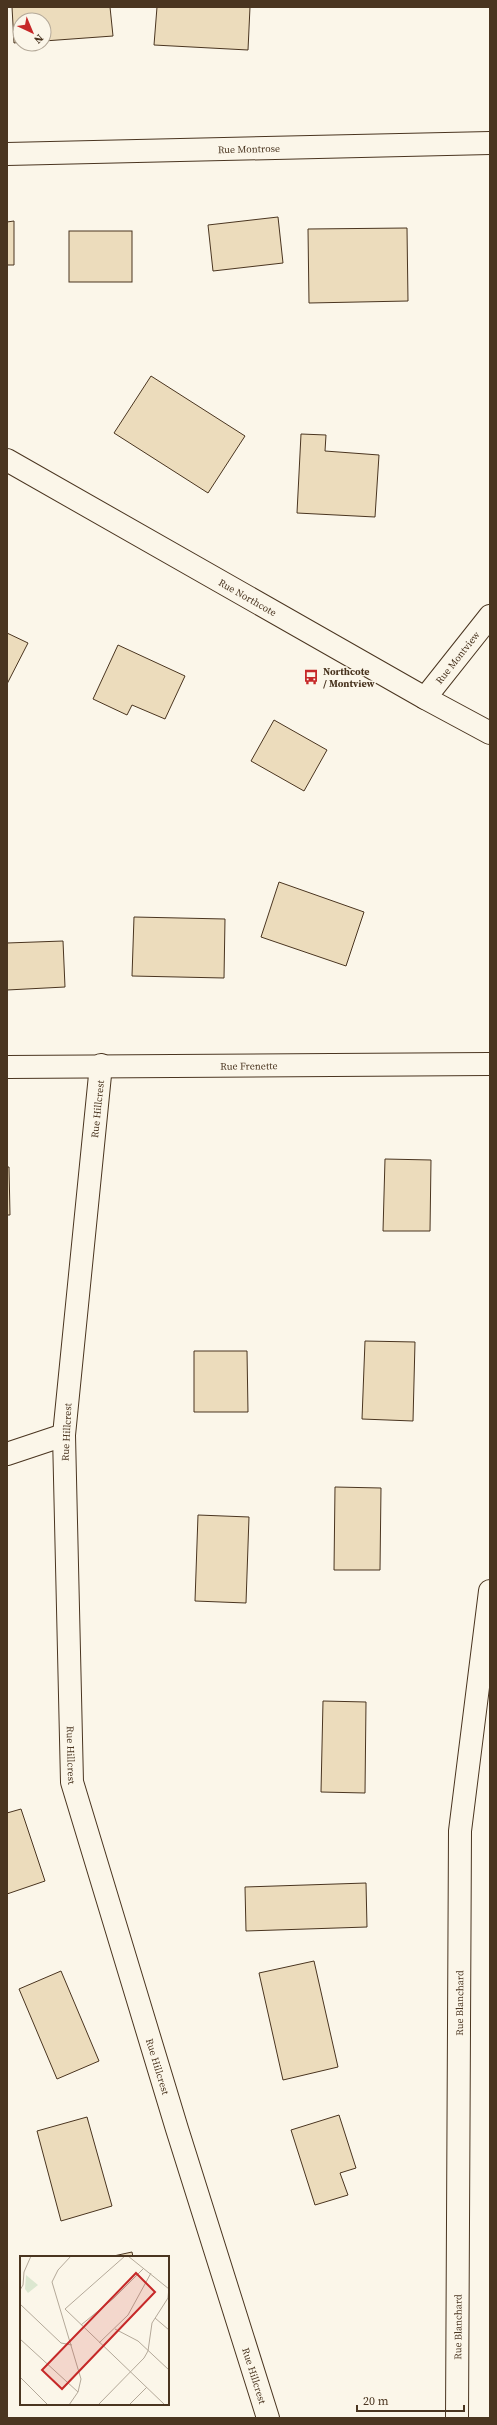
<svg xmlns="http://www.w3.org/2000/svg" width="497" height="2425" font-family="'Source Serif 4',serif">
<style>
.building{fill:#ecdcbc;stroke:#4a3520}
.lines{fill:none;stroke-linecap:round;stroke-linejoin:round}
.minor-casing{stroke:#4a3520;stroke-width:24}
.minor{stroke:#fbf6e9;stroke-width:22}
.labels{text-anchor:middle;stroke-width:3;stroke-linejoin:round;paint-order:stroke}
.street-label{font-size:10px;fill:#4a3520;stroke:#fbf6e9}
.poi-label{font-size:10px;font-weight:bold;fill:#4a3520;stroke:#fbf6e9;text-anchor:start}
.inset-road{fill:none;stroke:#b4a999;stroke-width:1}
.view{fill:#c62828;fill-opacity:0.15;stroke:#c62828;stroke-width:2}
.inset-edge{fill:none;stroke:#4a3520;stroke-width:2}
</style>
<rect width="100%" height="100%" fill="#fbf6e9"/>
<g class="building">
<polygon points="12,7 110,7 113,36 44,41 44,20 20,20 20,42 14,43"/>
<polygon points="157,7 250,7 248,50 154,45"/>
<polygon points="278,217 283,263 213,271 208,225"/>
<polygon points="14,221 14,265 7,265 7,222"/>
<polygon points="407,228 408,301 309,303 308,229"/>
<rect x="69" y="231" width="63" height="51"/>
<polygon points="151,376 245,436 208,493 114,433"/>
<polygon points="301,434 326,435 325,451 379,455 375,517 297,513"/>
<polygon points="7,633 28,643 7,684"/>
<polygon points="118,645 185,676 165,719 132,705 127,715 93,699"/>
<polygon points="274,720 327,750 304,791 251,761"/>
<polygon points="279,882 364,912 346,966 261,937"/>
<polygon points="134,917 225,919 224,978 132,976"/>
<polygon points="63,941 65,987 7,990 7,943"/>
<polygon points="385,1159 431,1160 430,1231 383,1231"/>
<polygon points="7,1167 9,1167 10,1215 7,1215"/>
<polygon points="365,1341 415,1342 413,1421 362,1419"/>
<polygon points="194,1351 247,1351 248,1412 194,1412"/>
<polygon points="335,1487 381,1488 380,1570 334,1570"/>
<polygon points="198,1515 249,1517 246,1603 195,1601"/>
<polygon points="323,1701 366,1702 365,1793 321,1792"/>
<polygon points="21,1809 45,1881 7,1894 7,1813"/>
<polygon points="366,1883 367,1927 246,1931 245,1887"/>
<polygon points="314,1961 338,2067 283,2080 259,1973"/>
<polygon points="61,1971 99,2061 57,2079 19,1989"/>
<polygon points="339,2115 356,2168 340,2173 348,2195 315,2205 291,2130"/>
<polygon points="87,2117 112,2206 61,2221 37,2131"/>
<polygon points="132,2252 133,2257 109,2257"/>
</g>
<g class="lines">
<g class="minor-casing">
<g id="minor">
<path id="s1" d="M7,154L490,143"/>
<path id="s2" d="M7,460L425,698L490,733"/>
<path id="s3" d="M425,698L490,616"/>
<path id="s4" d="M101,1065L64,1435L72,1782L177,2129L268,2418"/>
<path id="s5" d="M7,1067L490,1064"/>
<polyline points="7,1454 64,1435"/>
<path id="s6" d="M457,2418L460,1831L490,1591"/>
</g>
</g>
<use href="#minor" class="minor"/>
</g>
<defs>
<g id="bus-bare" transform="scale(1.2)"><path d="M-5-6H5V4H4V6H2V4H-2V6H-4V4H-5ZM-3.5-4V0h7V-4ZM-3.5 1.2v1.5H-2V1.2ZM2 1.2v1.5H3.5V1.2Z" fill="#c62828" stroke="#fbf6e9" stroke-width="2.5" paint-order="stroke"/></g>
</defs>
<g fill-rule="evenodd">
<use href="#bus-bare" x="311" y="677"/>
</g>
<g class="labels">
<g class="street-label">
<text dy="4" stroke="none"><textPath href="#s1" startOffset="242">Rue Montrose</textPath></text>
<text dy="4" stroke="none"><textPath href="#s2" startOffset="277">Rue Northcote</textPath></text>
<text dy="4" stroke="none"><textPath href="#s3" startOffset="52">Rue Montview</textPath></text>
<text dy="4" stroke="none"><textPath href="#s5" startOffset="242">Rue Frenette</textPath></text>
<text transform="translate(97 1109) rotate(-84)" y="4">Rue Hillcrest</text>
<text transform="translate(66 1432) rotate(-87)" y="4">Rue Hillcrest</text>
<text dy="4" stroke="none"><textPath href="#s4" startOffset="692">Rue Hillcrest</textPath></text>
<text dy="4" stroke="none"><textPath href="#s6" startOffset="415">Rue Blanchard</textPath></text>
<text dy="4" stroke="none"><textPath href="#s4" startOffset="1016">Rue Hillcrest</textPath></text>
<text dy="4" stroke="none"><textPath href="#s6" startOffset="91">Rue Blanchard</textPath></text>
<text dy="4" stroke="none"><textPath href="#s4" startOffset="1340">Rue Hillcrest</textPath></text>
</g>
<g class="poi-label">
<text x="323" y="675">Northcote<tspan x="323" dy="12">/ Montview</tspan></text>
</g>
</g>
<g transform="translate(20 2256)">
<rect width="149" height="149" fill="#fbf6e9"/>
<path d="M6,19L18,29L8,37L5,33Z" fill="#dce7d0"/>
<path class="inset-road" d="M108,0L149,33M0,34L3,29L4,16L11,0M0,48L41,87L52,89M45,53L145,149M45,53L105,0M135,62L149,74M61,69L94,42L124,12M95,73L118,85L149,114M0,83L58,136M79,87L108,59L131,17M0,121L28,149M49,149L58,136L61,123L32,26L38,14L51,0M78,149L124,102L128,95L132,67L148,42L149,31M109,149L127,131"/>
<path class="view" d="M116,17L135,36L42,133L22,114Z"/>
<rect width="149" height="149" class="inset-edge"/>
</g>
<rect width="497" height="2425" fill="none" stroke="#4a3520" stroke-width="16"/>
<g transform="translate(32 32) rotate(136)"><circle r="19" fill="#fbf6e9" stroke="#b4a999"/>
<path d="M0-3L7 15L0 10L-7 15Z" fill="#c62828"/>
<text y="-6" font-size="11" font-weight="bold" text-anchor="middle" fill="#4a3520">N</text>
</g>
<path d="M357 2405v6h107v-6" fill="none" stroke="#4a3520" stroke-width="2"/>
<text x="363" y="2405" font-size="12" fill="#4a3520" stroke="#fbf6e9" stroke-width="3" paint-order="stroke">20 m</text>
</svg>
